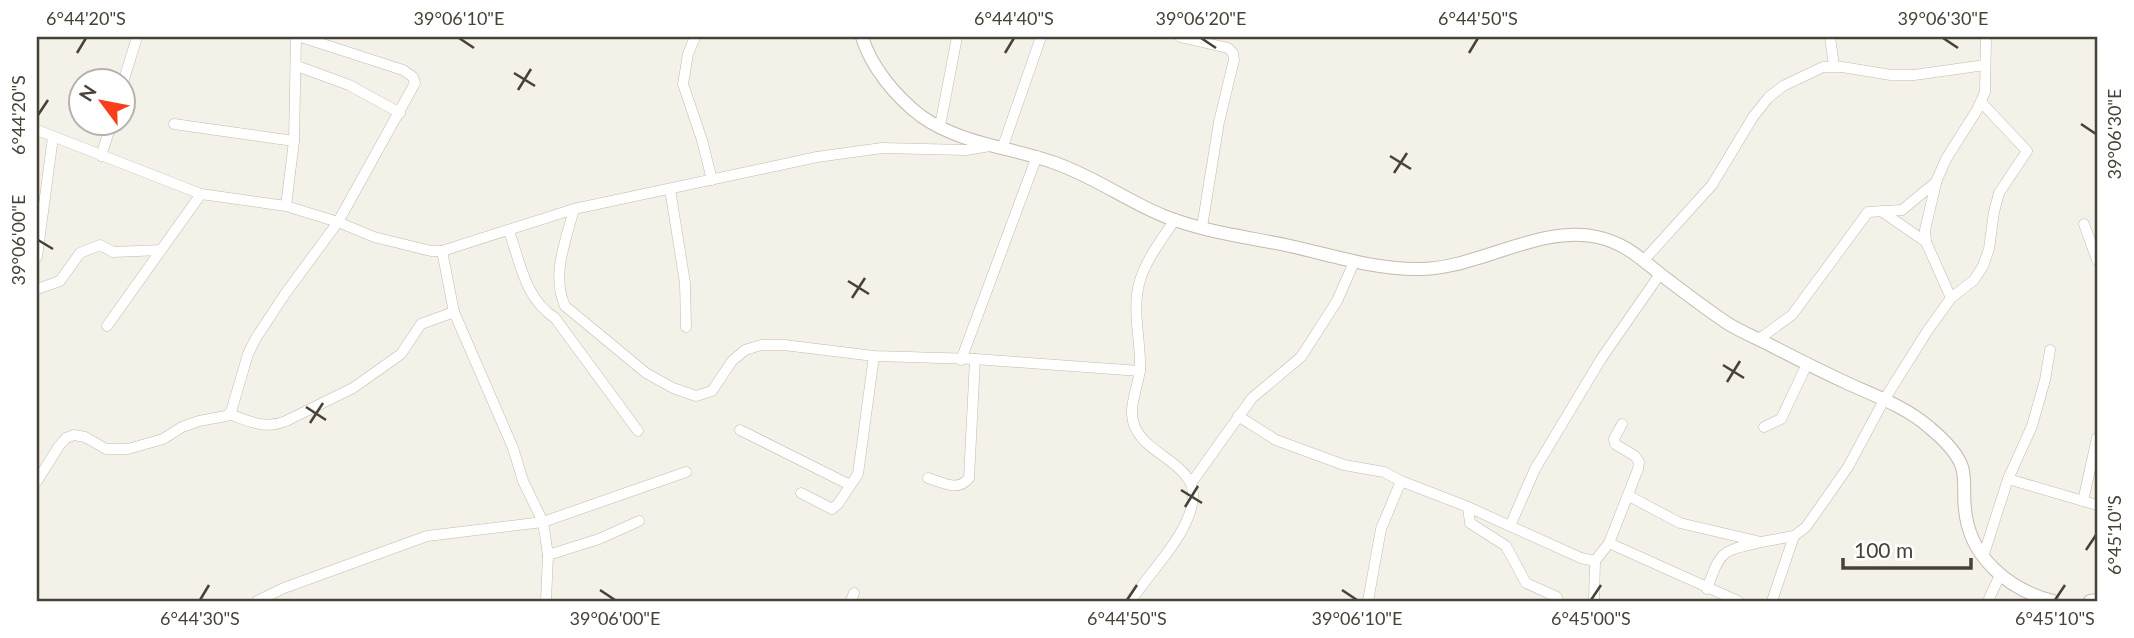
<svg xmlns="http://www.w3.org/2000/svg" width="2134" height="638" font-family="Lato,sans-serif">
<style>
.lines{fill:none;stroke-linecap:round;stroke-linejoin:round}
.minor-casing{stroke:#c3bbae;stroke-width:11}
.tertiary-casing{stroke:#c3bbae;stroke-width:14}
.minor{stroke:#fff;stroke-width:10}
.tertiary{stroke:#fff;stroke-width:12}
.ticks{fill:none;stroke:#484137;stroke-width:2.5}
.neatline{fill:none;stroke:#484137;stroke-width:2.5}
.ticks-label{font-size:18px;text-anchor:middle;fill:#484137}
</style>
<rect width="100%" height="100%" fill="#f4f1e8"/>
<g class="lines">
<g class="minor-casing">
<g id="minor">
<polyline points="695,37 688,54 683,84 702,140 712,180"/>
<polyline points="1180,37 1228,48 1233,53 1234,60 1219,122 1202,227"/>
<polyline points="1830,37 1834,66"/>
<polyline points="297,66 349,85 400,113"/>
<polyline points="122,86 137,37"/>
<polyline points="174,124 294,141"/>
<polyline points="940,126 957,37"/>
<polyline points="37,130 201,194 286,206 338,222 374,237 431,251 442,251 574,209 817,157 882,148 966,150 990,146"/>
<polyline points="1002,149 1041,37"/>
<polyline points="101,156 112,122"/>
<polyline points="1936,183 1925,230 1926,242 1951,298"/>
<polyline points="670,189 685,283 686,327"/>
<polyline points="286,206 294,141 296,37"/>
<path d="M574,209C566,240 551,275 565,306L646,373L673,388L696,396L712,391L732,361L745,350L761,345H784L874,356L975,359L1140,371"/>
<polyline points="1881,211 1926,242"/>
<polyline points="2084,224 2097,260"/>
<path d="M509,231C520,262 525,299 555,318L638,431"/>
<polyline points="442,251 454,312 513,448 523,481 543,522 548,555 546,601"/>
<polyline points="37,257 53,137"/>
<polyline points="1645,259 1712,185 1753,117 1768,98 1783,86 1823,67 1842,67 1891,75 1914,75 1985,65"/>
<polyline points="37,289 60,281 80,253 100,245 113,252 161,250"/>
<polyline points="107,326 201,194"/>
<polyline points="1759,339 1792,315 1868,212 1902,210 1936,182 1946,159 1977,110 1985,92 1986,37"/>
<polyline points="961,360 1037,156"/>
<path d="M229,414C249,421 265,430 286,421L353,388L401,354L421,324L454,312"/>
<polyline points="1238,416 1276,440 1344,465 1384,472 1401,481 1468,507 1581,558 1595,561 1609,543 1638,469 1639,462 1635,456 1615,444 1614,439 1622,424"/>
<polyline points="1764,427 1781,419 1807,364"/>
<polyline points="740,430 850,485"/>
<path d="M928,478C944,483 958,492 969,478L975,359"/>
<polyline points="2008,479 2097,505"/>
<polyline points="37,481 59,446 66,438 74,435 85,437 106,449 128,449 163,439 182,427 199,421 226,416 231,412 248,354 256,338 285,294 338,222 415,83 413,77 403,70 301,37"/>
<polyline points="1192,482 1252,398 1301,357 1337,301 1354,262"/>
<polyline points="801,493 832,509 838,504 858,474 874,356"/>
<polyline points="1629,496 1680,523 1761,542 1794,536 1806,527 1848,467 1884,400 1928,330 1951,298 1974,280 1983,266 1989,249 1994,212 1999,193 2027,151 1981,102"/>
<polyline points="2083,501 2097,438"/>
<polyline points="1468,507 1470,523 1506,546 1526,583 1557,597 1558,601"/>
<polyline points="1510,526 1535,469 1601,359 1660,274"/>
<polyline points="1609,543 1738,601"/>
<polyline points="548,555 599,539 639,521"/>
<polyline points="1983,557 2008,479 2032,426 2045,380 2050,350"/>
<path d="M1707,589C1720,553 1720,551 1757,543"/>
<polyline points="257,601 284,588 427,536 543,522 686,472"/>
<polyline points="851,601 854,593"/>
<path d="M1131,601C1150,571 1191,533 1193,497C1195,466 1151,456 1137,431C1125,411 1138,390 1140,369C1141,341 1132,312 1139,284C1145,260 1162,240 1175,219"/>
<polyline points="1368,601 1381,529 1401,481"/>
<polyline points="1594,601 1595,561"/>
<polyline points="1772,601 1794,536"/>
<polyline points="1988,601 2000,575"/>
</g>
</g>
<g class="tertiary-casing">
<g id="tertiary">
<path d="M862,37C871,67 896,97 921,116C960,144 1011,147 1055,163C1095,177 1127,201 1164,216C1204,232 1248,237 1290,246C1331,255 1373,269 1416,269C1474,271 1539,224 1597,237C1626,243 1642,260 1664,277C1684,292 1706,309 1727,323C1741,332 1757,338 1772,346C1797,359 1823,372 1849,384C1876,396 1908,408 1930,428C1942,438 1957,452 1962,467C1966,480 1963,495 1965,509C1969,557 2009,590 2053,601"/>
<polyline points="2090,601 2097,600"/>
</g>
</g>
<use href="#minor" class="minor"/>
<use href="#tertiary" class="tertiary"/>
</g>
<path class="ticks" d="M459,38L474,48M1201,38L1216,48M1943,38L1958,48M77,53L86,38M1005,53L1014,38M1469,53L1478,38M514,73L535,86M518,90L531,69M38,115L48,100M2081,124L2096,134M1390,156L1411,169M1394,173L1407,153M38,240L53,249M848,281L869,294M852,298L865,278M1723,365L1744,378M1727,382L1740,361M306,407L326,420M310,423L323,403M1181,490L1202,503M1185,507L1198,486M2086,550L2096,535M600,590L615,600M1342,590L1357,600M200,600L209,585M1127,600L1137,585M1591,600L1601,585M2055,600L2065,585"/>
<rect width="2134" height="638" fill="none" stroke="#ffffff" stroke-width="77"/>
<g transform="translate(102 102) rotate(302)"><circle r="33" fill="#ffffff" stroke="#b6b3af" stroke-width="2"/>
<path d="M0-5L12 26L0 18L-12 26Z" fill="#f93e1a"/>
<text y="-10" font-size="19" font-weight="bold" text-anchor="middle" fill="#484137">N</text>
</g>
<path d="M1843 558v10h128v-10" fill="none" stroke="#484137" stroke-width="3.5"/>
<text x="1854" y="558" font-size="21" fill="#484137" stroke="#ffffff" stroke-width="5" paint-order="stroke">100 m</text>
<rect x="38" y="38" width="2058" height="562" class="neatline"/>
<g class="ticks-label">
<text x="86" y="25">6°44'20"S</text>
<text x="459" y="25">39°06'10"E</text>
<text x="1014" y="25">6°44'40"S</text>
<text x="1201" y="25">39°06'20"E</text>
<text x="1478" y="25">6°44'50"S</text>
<text x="1943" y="25">39°06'30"E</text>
<text transform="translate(19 115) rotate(-90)" y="6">6°44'20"S</text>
<text transform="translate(2115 134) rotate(-90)" y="6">39°06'30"E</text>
<text transform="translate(19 240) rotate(-90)" y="6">39°06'00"E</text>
<text transform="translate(2115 535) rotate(-90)" y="6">6°45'10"S</text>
<text x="200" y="625">6°44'30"S</text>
<text x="615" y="625">39°06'00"E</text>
<text x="1127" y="625">6°44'50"S</text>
<text x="1357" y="625">39°06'10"E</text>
<text x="1591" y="625">6°45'00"S</text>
<text x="2055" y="625">6°45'10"S</text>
</g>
</svg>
